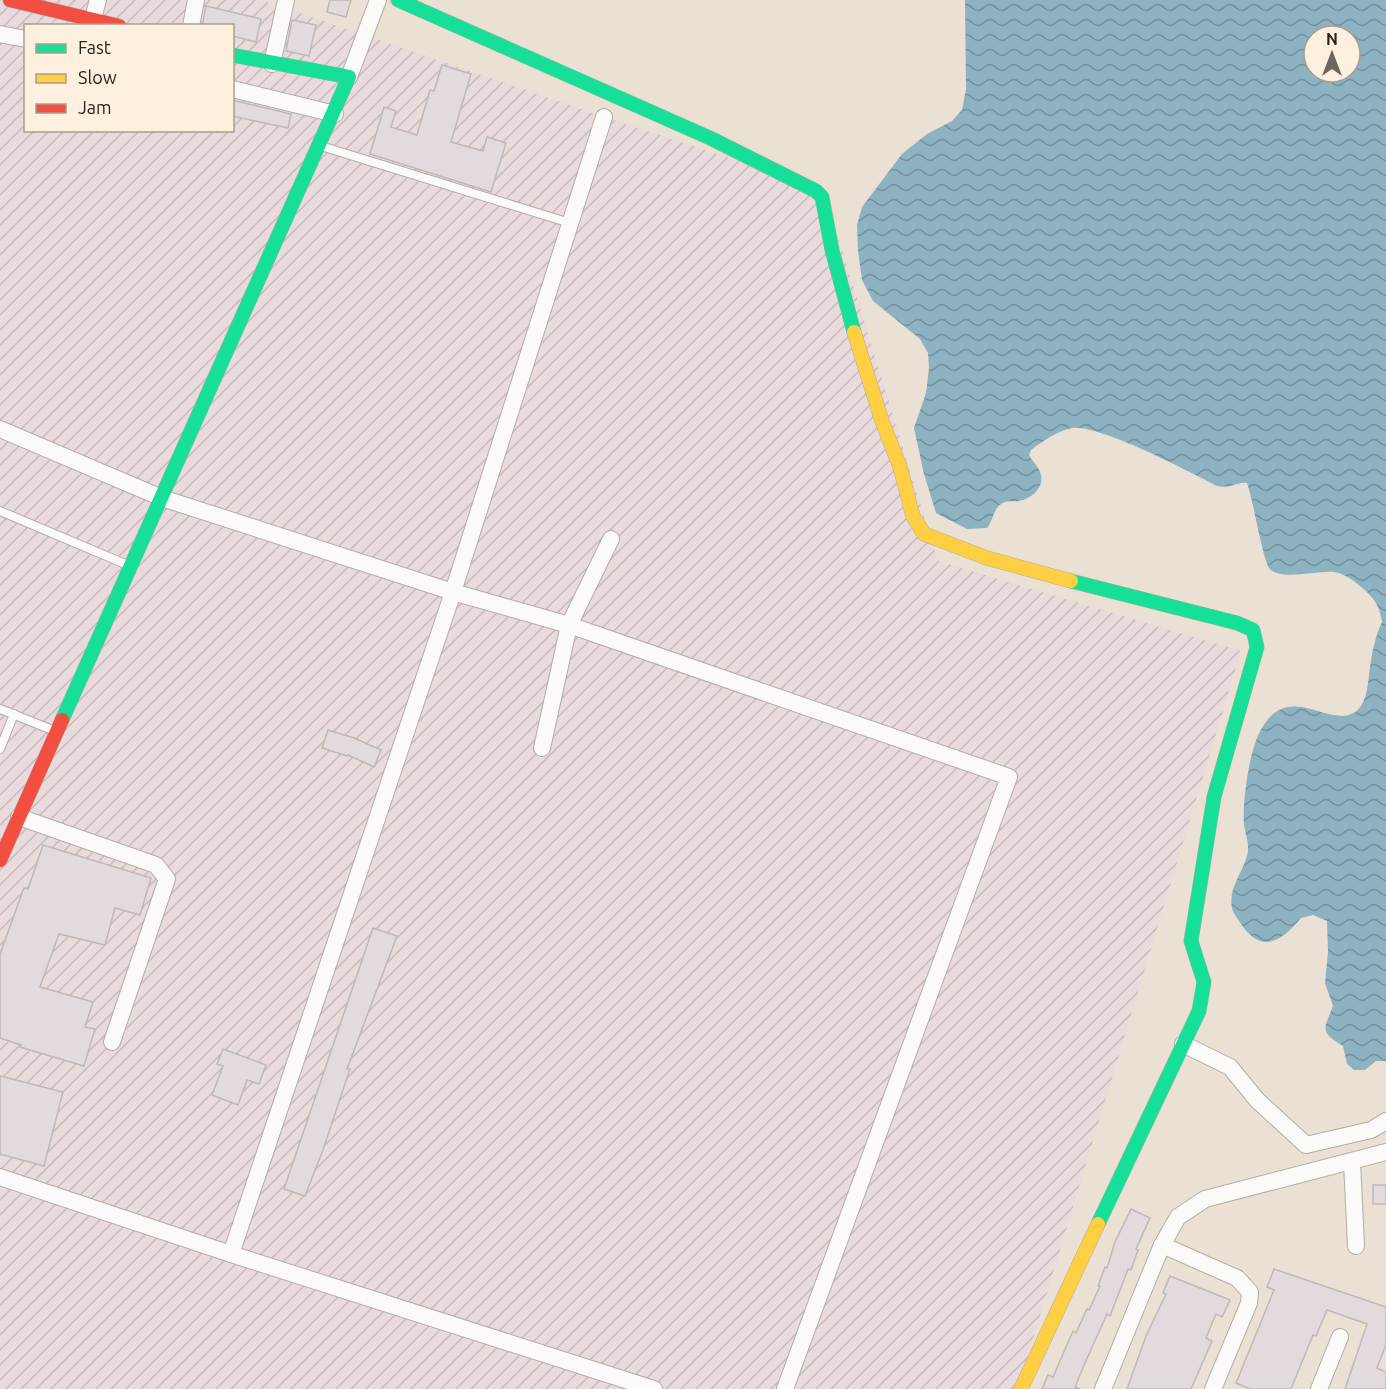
<svg xmlns="http://www.w3.org/2000/svg" width="1386" height="1389" font-family="Ubuntu,sans-serif">
<style>
.industrial{fill:url(#industrial-furrows);fill-rule:evenodd}
.water{fill:url(#water-waves);fill-rule:evenodd}
.building{fill:#e3dadd;stroke:#bfb8b7;stroke-width:1.5}
.lines{fill:none;stroke-linecap:round;stroke-linejoin:round}
.lane-casing{stroke:#b4ada2;stroke-width:10}
.street-casing{stroke:#b4ada2;stroke-width:18}
.fast-casing{stroke:#b4ada2;stroke-width:15}
.slow-casing{stroke:#b4ada2;stroke-width:15}
.jam-casing{stroke:#b4ada2;stroke-width:15}
.lane{stroke:#fcfaf9;stroke-width:8}
.street{stroke:#fcfaf9;stroke-width:16}
.fast{stroke:#16e098;stroke-width:14}
.slow{stroke:#ffcf43;stroke-width:14}
.jam{stroke:#f24e42;stroke-width:14}
</style>
<defs>
<pattern id="industrial-furrows" width="10" height="10" patternUnits="userSpaceOnUse" patternTransform="scale(1.5)"><rect width="10" height="10" fill="#e9dadc"/><path d="M-1 1l2-2M0 10L10 0M9 11l2-2" fill="none" stroke="#c8bbbc"/></pattern>
<pattern id="water-waves" width="16" height="10" patternUnits="userSpaceOnUse" patternTransform="scale(1.5)"><rect width="16" height="10" fill="#8db2c1"/><path d="M0 5q4-4 8 0t8 0" fill="none" stroke="#73919c"/></pattern>
</defs>
<rect width="100%" height="100%" fill="#eae1d4"/>
<path class="industrial" d="M0,0H262L613,120L823,188L938,561L1241,651L1018,1389H0ZM26,26H232V130H26Z"/>
<path class="water" d="M965,0H1386V1061H1376L1365,1070H1354L1347,1064L1343,1046C1319,1032 1324,1029 1333,1006L1325,983L1328,952L1327,921L1313,915L1301,918C1282,941 1262,955 1241,924C1238,919 1233,913 1232,908C1228,888 1242,874 1247,856C1250,845 1246,837 1244,825C1242,804 1249,755 1258,736C1287,670 1336,740 1361,706C1369,694 1368,675 1371,661C1373,647 1376,635 1382,622C1380,608 1376,601 1366,591C1357,583 1346,574 1334,572C1318,570 1281,581 1270,569C1263,562 1253,499 1247,483C1238,481 1231,489 1217,486C1190,472 1099,424 1072,428C1057,431 1043,441 1031,450L1029,455C1032,461 1040,468 1041,475C1044,488 1031,499 1019,501C1013,502 1006,500 1001,504C993,510 993,521 987,528L967,529L936,513L924,474L914,428L926,393L929,368L928,353L920,339L873,301L862,280L858,251L857,225L862,207L902,154L927,134L952,121L962,110L966,89ZM1314,36H1350V72H1314Z"/>
<g class="building">
<polygon points="330,0 351,0 346,17 327,12"/>
<polygon points="206,6 261,19 256,42 232,36 232,26 202,26"/>
<polygon points="292,20 316,25 309,56 286,51"/>
<polygon points="442,65 471,74 451,142 483,151 487,137 506,143 491,192 370,154 384,107 396,111 391,127 417,135 430,90 434,91"/>
<polygon points="232,100 291,114 288,128 232,116"/>
<polygon points="328,730 354,738 381,750 374,767 348,755 347,756 322,748"/>
<polygon points="43,845 151,878 140,915 115,908 105,945 59,934 40,987 93,1002 85,1027 95,1029 84,1066 20,1047 21,1045 0,1038 0,954 24,888 28,889"/>
<polygon points="373,928 397,936 347,1069 350,1069 323,1150 305,1196 284,1189"/>
<polygon points="223,1049 266,1065 259,1084 247,1080 238,1105 212,1095 223,1066 217,1064"/>
<polygon points="0,1076 63,1092 44,1166 0,1154"/>
<rect x="1373" y="1185" width="13" height="19"/>
<polygon points="1131,1209 1150,1218 1136,1249 1138,1250 1131,1270 1128,1269 1110,1316 1107,1314 1085,1363 1075,1387 1080,1389 1042,1389 1048,1375 1053,1377 1073,1331 1076,1333 1087,1309 1089,1310 1100,1286 1098,1286 1105,1267 1107,1268 1115,1242"/>
<polygon points="1274,1269 1386,1307 1386,1345 1377,1368 1386,1372 1386,1389 1345,1389 1367,1324 1327,1310 1316,1336 1313,1335 1291,1389 1250,1389 1236,1383 1274,1290 1267,1287"/>
<polygon points="1170,1276 1230,1300 1222,1317 1216,1314 1206,1338 1212,1341 1191,1389 1127,1389 1146,1336 1166,1294 1163,1293"/>
</g>
<g class="lines">
<g class="lane-casing">
<g id="lane">
<polyline points="321,146 570,223"/>
<polyline points="0,511 130,566"/>
<polyline points="0,709 55,731"/>
<polyline points="0,749 14,714"/>
</g>
</g>
<g class="street-casing">
<g id="street">
<polyline points="93,18 98,0"/>
<polyline points="191,26 196,0"/>
<polyline points="0,34 26,39"/>
<polyline points="272,64 286,0"/>
<polyline points="349,77 378,0"/>
<polyline points="232,89 335,114"/>
<polyline points="0,429 162,498 453,592 569,625 1009,777 785,1389"/>
<polyline points="542,748 569,625 611,539"/>
<polyline points="19,817 156,865 167,879 112,1042"/>
<polyline points="1183,1044 1230,1067 1257,1100 1306,1145 1371,1130 1386,1121"/>
<polyline points="1352,1162 1356,1246"/>
<polyline points="0,1177 231,1254 654,1389"/>
<polyline points="1162,1245 1237,1278 1250,1292 1249,1303 1213,1389"/>
<polyline points="231,1254 453,592 604,117"/>
<polyline points="1103,1389 1162,1245 1178,1217 1205,1199 1386,1152"/>
<polyline points="1319,1389 1340,1337"/>
</g>
</g>
<g class="fast-casing">
<g id="fast">
<polyline points="398,0 710,138 816,191 822,197 832,250 854,332"/>
<polyline points="1071,581 1237,623 1253,630 1257,647 1214,797 1191,941 1204,982 1199,1011 1098,1224"/>
<polyline points="62,720 349,77 232,55"/>
</g>
</g>
<g class="slow-casing">
<g id="slow">
<polyline points="854,332 882,421 900,467 913,516 924,534 987,558 1071,581"/>
<polyline points="1021,1389 1098,1224"/>
</g>
</g>
<g class="jam-casing">
<g id="jam">
<polyline points="10,0 119,26"/>
<polyline points="0,860 62,720"/>
</g>
</g>
<use href="#lane" class="lane"/>
<use href="#street" class="street"/>
<use href="#fast" class="fast"/>
<use href="#slow" class="slow"/>
<use href="#jam" class="jam"/>
</g>
<rect x="24" y="24" width="210" height="108" fill="#fdf0de" stroke="#a99e90" stroke-width="1.5"/>
<rect x="36" y="44" width="30" height="9" fill="#16e098" stroke="#a99e90" stroke-width="1.5"/>
<text x="78" y="54" font-size="18" fill="#2a241c">Fast</text>
<rect x="36" y="74" width="30" height="9" fill="#ffcf43" stroke="#a99e90" stroke-width="1.5"/>
<text x="78" y="84" font-size="18" fill="#2a241c">Slow</text>
<rect x="36" y="104" width="30" height="9" fill="#f24e42" stroke="#a99e90" stroke-width="1.5"/>
<text x="78" y="114" font-size="18" fill="#2a241c">Jam</text>
<g transform="translate(1332 54)"><circle r="28" fill="#fdf0de" stroke="#a99e90" stroke-width="1.5"/>
<path d="M0-4.5L10 22L0 15L-10 22Z" fill="#6d665c"/>
<text y="-9" font-size="16" font-weight="bold" text-anchor="middle" fill="#2a241c">N</text>
</g>
</svg>
